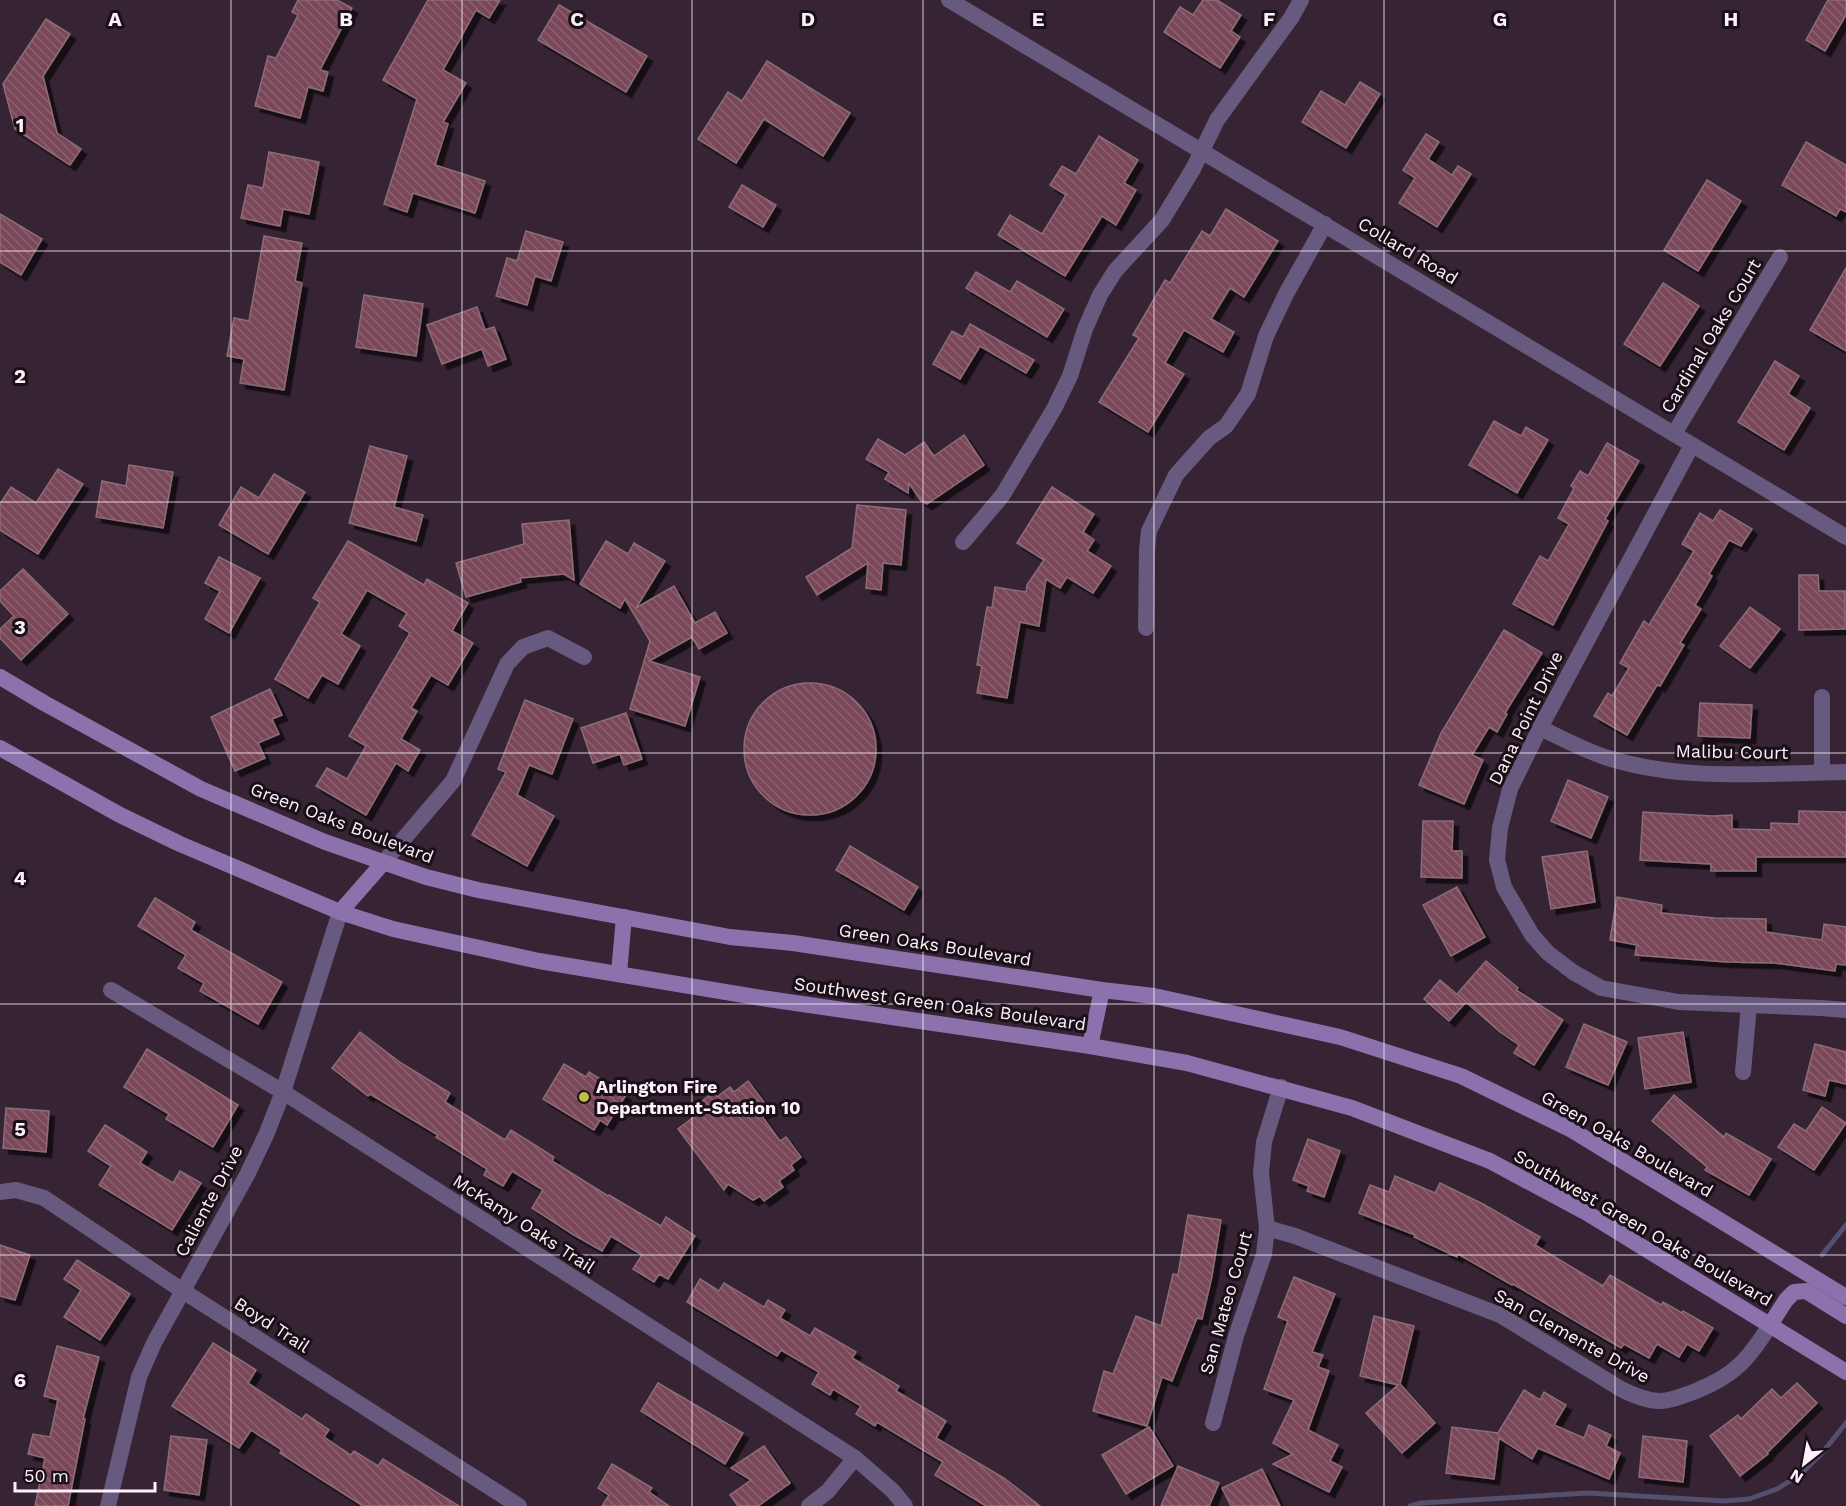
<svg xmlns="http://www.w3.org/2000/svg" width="1846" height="1506" font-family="'Work Sans',sans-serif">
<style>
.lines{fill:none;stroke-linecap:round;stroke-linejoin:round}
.stream{stroke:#534f6d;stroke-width:5}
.building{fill:url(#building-back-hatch);stroke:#8c6d76;stroke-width:1.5;filter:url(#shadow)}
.minor{stroke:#68597e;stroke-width:16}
.tertiary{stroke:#68597e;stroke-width:16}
.secondary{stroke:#8b72ad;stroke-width:16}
.grid{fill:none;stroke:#fdf0fb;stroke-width:1.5;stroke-opacity:0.55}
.poi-dot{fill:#c0be40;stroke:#191017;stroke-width:2}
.labels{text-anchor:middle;stroke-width:6;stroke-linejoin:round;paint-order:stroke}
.street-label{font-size:18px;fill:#fdf0fb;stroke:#191017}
.poi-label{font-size:18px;font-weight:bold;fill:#fdf0fb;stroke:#191017;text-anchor:start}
.grid-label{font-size:20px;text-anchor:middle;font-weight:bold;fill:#fdf0fb;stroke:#191017;stroke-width:6;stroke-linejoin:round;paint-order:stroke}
</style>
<defs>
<pattern id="building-back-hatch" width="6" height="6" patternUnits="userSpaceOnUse" patternTransform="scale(1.5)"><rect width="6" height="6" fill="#794658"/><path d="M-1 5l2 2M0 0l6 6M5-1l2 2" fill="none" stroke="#8d6171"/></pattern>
<filter id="shadow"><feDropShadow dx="5.5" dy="5.5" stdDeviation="0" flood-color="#0009"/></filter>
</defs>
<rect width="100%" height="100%" fill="#362334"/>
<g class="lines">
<g class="stream">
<polyline points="1822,1255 1846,1225"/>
<polyline points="1410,1506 1421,1503 1588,1493 1724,1501 1749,1499 1777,1489 1801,1474 1823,1452 1846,1423"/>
</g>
</g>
<g class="building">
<polygon points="298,0 337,0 352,8 320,70 328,72 323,91 308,87 300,118 255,106 268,56 276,58 298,15 292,12"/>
<polygon points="428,0 500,0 489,18 476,10 443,70 466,83 443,122 448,124 435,165 485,181 475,213 413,193 407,212 384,204 417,99 383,80"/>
<polygon points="1203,0 1217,0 1241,15 1231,31 1240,37 1220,68 1164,32 1180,7 1193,15"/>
<polygon points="1828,0 1846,0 1846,15 1825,51 1806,40"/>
<polygon points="559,5 647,56 626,92 538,40"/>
<polygon points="46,19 70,34 43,76 57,133 81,149 70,165 15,129 3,84"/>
<polygon points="767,61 850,113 823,156 764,119 736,163 698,139 728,92 742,101"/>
<polygon points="1360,82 1380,94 1346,148 1302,122 1321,91 1345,105"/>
<polygon points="1426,134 1439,142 1428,159 1452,175 1458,166 1471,174 1437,227 1399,203 1415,178 1403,170"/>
<polygon points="1099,136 1138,160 1124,183 1136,190 1116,225 1102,216 1065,276 998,235 1010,215 1042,234 1066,195 1050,185 1062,166 1076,174"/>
<polygon points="1806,142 1846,165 1846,212 1840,209 1836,216 1782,185"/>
<polygon points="269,152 319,162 309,214 283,209 280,226 241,218 248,185 263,188"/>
<polygon points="1707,180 1741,201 1698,271 1664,250"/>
<polygon points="742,185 776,205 763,227 729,207"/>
<polygon points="1226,209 1278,241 1244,297 1230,288 1211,319 1234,332 1223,352 1184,330 1165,363 1184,374 1148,432 1099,402 1139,338 1133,335 1165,280 1170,283 1202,231 1210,236"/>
<polygon points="0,214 42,239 21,275 0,262"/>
<polygon points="526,231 563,242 551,281 535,276 527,305 496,296 507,258 517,261"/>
<polygon points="264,236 302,243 295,281 302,283 284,390 240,383 244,359 227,356 234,318 249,321"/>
<polygon points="1846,268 1846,351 1810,330"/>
<polygon points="976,272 1010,292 1017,281 1064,309 1047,337 966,288"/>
<polygon points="1663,283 1699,306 1660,366 1624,344"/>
<polygon points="364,295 423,304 416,356 356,347"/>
<polygon points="477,307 485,330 494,327 506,359 488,366 482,349 442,364 427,325"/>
<polygon points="970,324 1034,360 1026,373 980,346 960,379 933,364 952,331 963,337"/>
<polygon points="1775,361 1799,376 1788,394 1810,408 1784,450 1738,422"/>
<polygon points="1494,421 1521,436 1526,427 1548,440 1517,493 1469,465"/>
<polygon points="964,435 984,465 927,504 921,501 909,483 908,493 885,479 889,472 866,459 878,439 905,455 924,442 934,456"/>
<polygon points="1607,443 1639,461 1605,519 1608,521 1553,625 1513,604 1540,556 1548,561 1569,524 1558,518 1574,488 1571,486 1580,471 1588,476"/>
<polygon points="370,446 407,456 394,507 423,515 416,541 349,523"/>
<polygon points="129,465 173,472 163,528 96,517 102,481 126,486"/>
<polygon points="58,469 83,484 38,554 0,530 0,504 11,487 36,503"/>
<polygon points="274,474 305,492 268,554 219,525 241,487 259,498"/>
<polygon points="1052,487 1094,514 1083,532 1094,540 1087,551 1111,566 1093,593 1067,577 1060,588 1046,579 1039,626 1020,622 1007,698 977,693 982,666 977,665 987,607 992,608 995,587 1026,592 1027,585 1044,560 1017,543"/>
<polygon points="857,505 906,510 901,565 883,563 881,590 866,588 868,563 817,595 806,577 852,548"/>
<polygon points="1720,510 1752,529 1741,546 1729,540 1709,574 1712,576 1695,605 1701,609 1680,643 1684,645 1660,686 1657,685 1627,735 1594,716 1608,693 1612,696 1629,668 1620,663 1644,621 1649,625 1694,551 1682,544 1700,513 1713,521"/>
<polygon points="569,520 574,580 564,574 520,578 521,582 466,597 456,563 524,544 522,524"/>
<polygon points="348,541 424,585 427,579 468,603 452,631 473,643 448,685 431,675 411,708 417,711 401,739 420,750 408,771 396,763 366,815 316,786 327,768 347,779 366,746 349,736 410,633 399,626 407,613 367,590 341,634 360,646 338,684 322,675 308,698 275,679 320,602 313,598"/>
<polygon points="606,541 628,554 634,543 665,561 636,608 674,586 695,623 715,612 727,633 699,649 692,637 649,661 700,677 685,726 630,709 650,641 625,599 620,608 580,584"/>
<polygon points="219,557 260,578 229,633 205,619 220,591 205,583"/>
<polygon points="23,569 68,614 21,660 0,638 0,629 14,616 0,601 0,591"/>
<polygon points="1799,575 1818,575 1819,591 1845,591 1845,629 1799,630"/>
<polygon points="1750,607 1780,629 1750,668 1720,646"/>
<polygon points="1504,630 1542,653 1505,713 1507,714 1497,732 1489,727 1472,755 1483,760 1464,804 1419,785 1441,733"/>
<circle cx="810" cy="749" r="66"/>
<polygon points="270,689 282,715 272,719 279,734 258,743 265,758 235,771 211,717"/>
<polygon points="525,700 573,719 552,774 529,765 517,795 554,816 527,866 472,835 506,772 498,769"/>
<polygon points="1700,703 1752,705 1750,738 1698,736"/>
<polygon points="626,713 642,759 624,765 620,754 593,763 581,728"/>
<polygon points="1568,780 1608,797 1591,838 1551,821"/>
<polygon points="1799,811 1846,812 1846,857 1756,857 1756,871 1711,871 1711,864 1640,860 1643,812 1712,816 1732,815 1732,829 1771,830 1771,823 1799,824"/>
<polygon points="1423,821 1453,821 1452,851 1462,851 1462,878 1421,877"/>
<polygon points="850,846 918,887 904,910 836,870"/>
<polygon points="1587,851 1595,902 1551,909 1542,857"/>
<polygon points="1457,887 1485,937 1451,956 1423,905"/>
<polygon points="1617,897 1662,905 1661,913 1715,918 1766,919 1766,932 1822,940 1824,924 1846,927 1846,965 1836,964 1835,971 1775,963 1727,962 1635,955 1637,945 1610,940"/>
<polygon points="155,898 195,922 191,930 282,982 258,1024 200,991 204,983 178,968 186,955 138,926"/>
<polygon points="1486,961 1518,988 1516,990 1563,1020 1534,1065 1514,1053 1519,1045 1500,1032 1457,994"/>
<polygon points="1440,980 1466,1002 1449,1021 1424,999"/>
<polygon points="1584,1024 1627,1042 1608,1085 1566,1067"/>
<polygon points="360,1032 401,1063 450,1093 445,1102 505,1140 511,1130 554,1157 552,1161 608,1196 609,1195 661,1226 666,1217 695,1236 668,1279 659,1274 654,1282 633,1269 642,1255 611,1236 602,1251 574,1235 532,1208 543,1190 512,1171 503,1186 484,1175 487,1169 436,1137 438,1135 370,1094 368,1096 332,1068"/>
<polygon points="1683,1032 1691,1082 1645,1089 1638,1038"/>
<polygon points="1815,1044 1846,1052 1846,1084 1829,1080 1825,1096 1803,1090"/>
<polygon points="147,1049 238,1105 213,1147 166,1119 169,1114 124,1087"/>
<polygon points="564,1064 586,1077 589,1072 626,1095 607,1125 600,1120 594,1130 543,1099"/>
<polygon points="748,1081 769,1109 761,1115 780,1141 786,1137 801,1157 791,1165 794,1170 779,1181 783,1187 764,1201 760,1196 753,1200 728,1184 724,1190 678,1129 699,1113 694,1107 714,1092 717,1097 730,1087 734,1092"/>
<polygon points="1674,1095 1724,1137 1726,1133 1771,1159 1749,1195 1705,1170 1707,1167 1652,1121"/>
<polygon points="1822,1107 1846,1123 1814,1170 1778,1147 1794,1124 1806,1131"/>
<polygon points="6,1108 49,1111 46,1152 3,1148"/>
<polygon points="105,1125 147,1152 140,1163 173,1183 180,1171 201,1183 172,1230 99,1185 111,1166 88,1151"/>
<polygon points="1308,1139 1340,1151 1324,1197 1307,1191 1309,1186 1293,1180"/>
<polygon points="1395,1176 1435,1193 1440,1183 1483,1204 1540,1237 1535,1245 1603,1286 1610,1275 1661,1305 1663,1302 1682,1313 1683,1311 1713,1328 1699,1351 1687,1344 1679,1357 1657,1344 1649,1358 1624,1344 1621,1348 1513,1284 1512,1285 1458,1254 1457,1257 1414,1237 1415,1235 1359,1213 1370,1185 1389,1192"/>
<polygon points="1188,1215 1221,1220 1212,1276 1202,1319 1197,1318 1172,1381 1162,1377 1147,1426 1093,1411 1104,1371 1113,1374 1136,1316 1161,1326 1173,1274 1178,1275"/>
<polygon points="0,1245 30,1255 15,1300 0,1296"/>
<polygon points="77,1260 130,1294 100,1340 64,1317 81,1290 64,1279"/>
<polygon points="1294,1277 1335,1294 1312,1352 1323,1355 1318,1367 1329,1371 1308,1430 1338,1445 1330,1461 1342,1467 1329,1492 1273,1464 1293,1454 1273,1443 1294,1400 1264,1389 1288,1321 1278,1317"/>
<polygon points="700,1279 719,1291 724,1283 764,1307 768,1300 785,1310 780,1318 810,1336 815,1328 856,1352 852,1358 899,1386 896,1391 946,1421 936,1438 1004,1478 1040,1506 986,1506 935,1475 943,1462 877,1422 875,1426 856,1414 861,1406 833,1389 830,1395 812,1384 819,1372 781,1350 777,1356 687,1302"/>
<polygon points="1374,1316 1414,1326 1400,1384 1435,1423 1402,1453 1366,1413 1398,1385 1360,1376"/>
<polygon points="213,1343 256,1370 248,1383 302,1419 306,1414 329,1430 324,1437 351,1455 354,1451 378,1466 383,1459 459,1506 363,1506 280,1453 282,1450 251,1430 239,1448 172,1406"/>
<polygon points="57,1346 99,1357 83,1419 85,1419 68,1506 35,1506 45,1458 28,1454 33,1434 50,1437 58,1400 44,1396"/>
<polygon points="658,1383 743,1433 725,1464 641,1411"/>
<polygon points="1797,1383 1817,1403 1767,1453 1768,1454 1740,1476 1710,1436 1738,1415 1741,1419 1772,1389 1781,1398"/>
<polygon points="1524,1390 1540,1400 1544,1392 1566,1405 1554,1425 1584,1438 1589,1425 1611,1435 1606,1446 1620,1453 1609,1479 1538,1448 1532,1459 1499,1438 1494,1479 1446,1473 1452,1427 1498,1433"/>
<polygon points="1149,1427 1173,1466 1126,1494 1102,1455"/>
<polygon points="171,1436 207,1440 199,1495 164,1490"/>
<polygon points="1643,1436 1687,1441 1683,1482 1639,1477"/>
<polygon points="764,1446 790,1483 758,1506 738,1506 730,1495 751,1480 731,1468"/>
<polygon points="612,1464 652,1488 649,1492 669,1506 602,1506 609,1495 598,1488"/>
<polygon points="1178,1466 1219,1483 1209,1506 1161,1506"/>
<polygon points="1262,1469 1280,1506 1231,1506 1222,1488"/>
</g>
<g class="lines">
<g class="minor">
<polyline points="1674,434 1780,257"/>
<polyline points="1692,445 1540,728 1510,789 1500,828 1497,860 1504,887 1532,935 1548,953 1573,972 1601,988 1679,1002 1821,1008 1846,1010"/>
<polyline points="963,542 1002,496 1054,409 1070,376 1085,329 1100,295 1115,271 1162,220 1193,169 1217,120 1291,18 1301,0"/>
<polyline points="1146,628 1147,550 1149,531 1176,475 1209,438 1226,426 1248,394 1266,336 1286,294 1325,224"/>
<path d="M1540,728C1562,738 1585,751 1608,758C1685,782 1767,773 1846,772"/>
<polyline points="1822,772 1822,697"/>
<polyline points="383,863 453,781 507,664 523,647 548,638 584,657"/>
<polyline points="111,990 283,1092 855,1458 893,1491 905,1506"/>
<polyline points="1743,1072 1749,1005"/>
<polyline points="0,1192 16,1190 44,1198 183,1291 519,1506"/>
<path d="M1267,1228L1295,1236L1500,1315L1621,1389C1633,1395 1646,1401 1660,1401C1672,1401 1685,1395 1696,1391C1735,1375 1748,1360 1770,1325"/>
<polyline points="1213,1423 1236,1336 1264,1254 1267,1228 1261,1173 1264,1142 1281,1087"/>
<polyline points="809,1506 828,1491 855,1458"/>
</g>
<g class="tertiary">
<polyline points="949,0 1846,537"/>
<polyline points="108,1506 139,1377 154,1343 247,1175 266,1135 283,1092 340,912"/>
</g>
<g class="secondary">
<polyline points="0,677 44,703 201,789 325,842 426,877 478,890 730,937 793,943 1102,990 1154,996 1340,1037 1461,1076 1570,1129 1846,1297"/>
<polyline points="0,748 120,815 180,844 340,912 393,929 539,961 768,999 1090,1046 1187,1063 1352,1108 1490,1161 1587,1213 1846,1372"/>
<polyline points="340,912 383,863"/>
<polyline points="619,973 624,917"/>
<polyline points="1090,1046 1102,990"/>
<polyline points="1770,1325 1786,1300 1794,1292 1806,1291 1846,1316"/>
</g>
</g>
<path class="grid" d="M231,0V1506M462,0V1506M692,0V1506M923,0V1506M1154,0V1506M1384,0V1506M1615,0V1506M0,251H1846M0,502H1846M0,753H1846M0,1004H1846M0,1255H1846"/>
<circle class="poi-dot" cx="584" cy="1097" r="6"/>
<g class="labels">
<g class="street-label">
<text transform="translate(1408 251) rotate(31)" y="6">Collard Road</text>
<text transform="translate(1711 336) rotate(-59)" y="6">Cardinal Oaks Court</text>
<text transform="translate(1526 718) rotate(-64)" y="6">Dana Point Drive</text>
<text transform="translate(1732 752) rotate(1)" y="6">Malibu Court</text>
<text transform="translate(342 823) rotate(21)" y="6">Green Oaks Boulevard</text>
<text transform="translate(935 945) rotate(9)" y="6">Green Oaks Boulevard</text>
<text transform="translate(940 1004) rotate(8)" y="6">Southwest Green Oaks Boulevard</text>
<text transform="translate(1627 1144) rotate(30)" y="6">Green Oaks Boulevard</text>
<text transform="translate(209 1201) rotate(-62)" y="6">Caliente Drive</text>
<text transform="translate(524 1224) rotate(33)" y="6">McKamy Oaks Trail</text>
<text transform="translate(1643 1228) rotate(30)" y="6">Southwest Green Oaks Boulevard</text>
<text transform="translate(1226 1303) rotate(-74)" y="6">San Mateo Court</text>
<text transform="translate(272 1325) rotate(33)" y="6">Boyd Trail</text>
<text transform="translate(1572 1336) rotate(29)" y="6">San Clemente Drive</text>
</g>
<g class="poi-label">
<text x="596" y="1093">Arlington Fire<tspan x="596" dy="21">Department-Station 10</tspan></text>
</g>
</g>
<g class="grid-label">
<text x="115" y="26">A</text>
<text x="346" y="26">B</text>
<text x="577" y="26">C</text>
<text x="808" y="26">D</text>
<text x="1038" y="26">E</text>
<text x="1269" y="26">F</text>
<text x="1500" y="26">G</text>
<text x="1731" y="26">H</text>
<text x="20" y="132">1</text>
<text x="20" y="383">2</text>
<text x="20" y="634">3</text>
<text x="20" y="885">4</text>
<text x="20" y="1136">5</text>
<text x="20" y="1387">6</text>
</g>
<g transform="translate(1804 1464) rotate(211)" stroke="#191017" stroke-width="4.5" paint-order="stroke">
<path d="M0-4.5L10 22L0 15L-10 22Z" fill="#fdf0fb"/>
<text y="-9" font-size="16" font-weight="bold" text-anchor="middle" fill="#fdf0fb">N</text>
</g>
<path d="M15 1482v9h140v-9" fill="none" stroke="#fdf0fb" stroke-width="3"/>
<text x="24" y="1482" font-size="18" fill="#fdf0fb" stroke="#191017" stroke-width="4.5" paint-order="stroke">50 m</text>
</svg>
